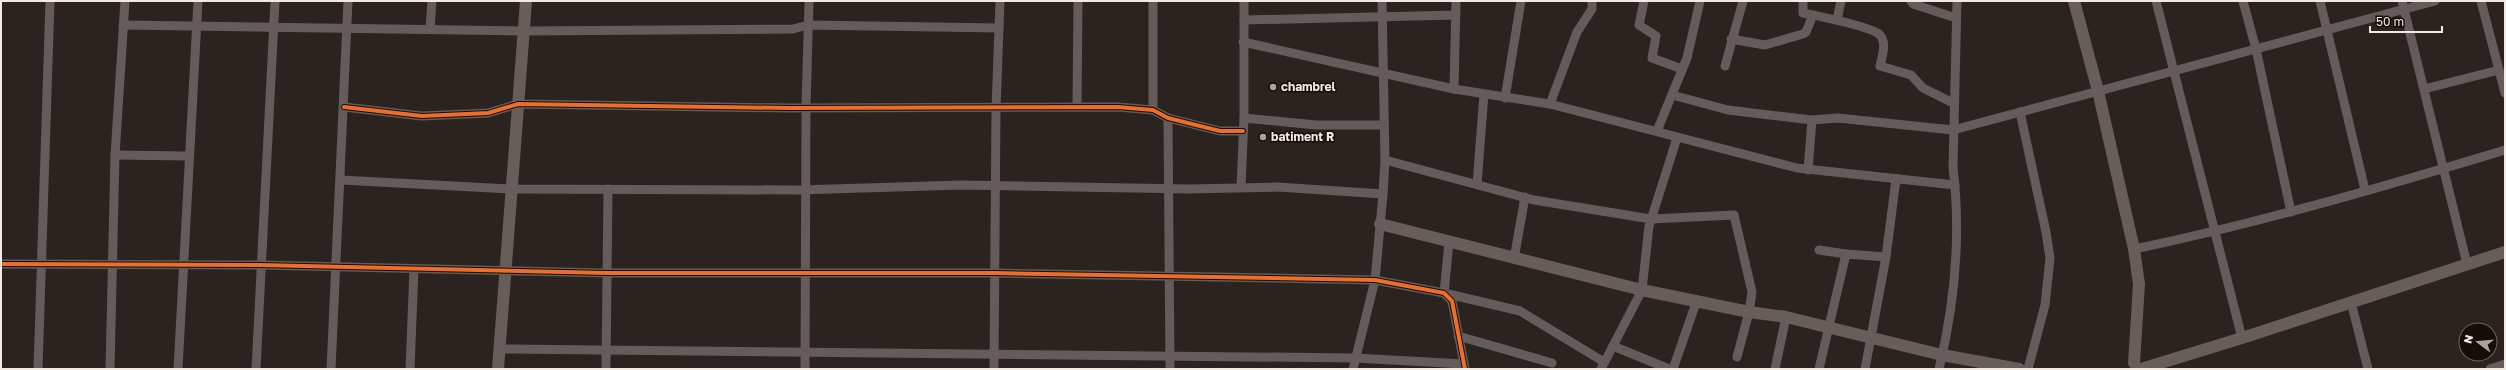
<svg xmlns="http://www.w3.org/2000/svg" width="2506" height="370" font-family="'Golos Text',sans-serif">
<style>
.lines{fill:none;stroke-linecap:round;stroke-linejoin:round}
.street{stroke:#645b5a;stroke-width:9}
.secondary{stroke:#675d5b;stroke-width:12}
.cycleway-casing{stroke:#140d09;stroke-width:6}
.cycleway{stroke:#ee6e29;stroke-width:4}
.poi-dot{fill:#ada39e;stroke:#140d09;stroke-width:1.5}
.labels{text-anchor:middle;stroke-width:3;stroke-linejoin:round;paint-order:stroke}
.poi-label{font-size:12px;font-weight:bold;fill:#f3e8e2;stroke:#140d09;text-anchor:start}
</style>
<rect width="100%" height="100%" fill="#2b231f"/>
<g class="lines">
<g class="street">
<polyline points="1244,1 1244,20 1456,15"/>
<polyline points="1644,1 1639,25 1656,36 1652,58 1682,69"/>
<path d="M1803,1V13C1817,16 1871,26 1880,35C1887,43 1882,57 1880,66L1911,75L1923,88L1953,103"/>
<polyline points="1911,1 1913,4 1956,18"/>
<polyline points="2156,1 2242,338"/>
<polyline points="2243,1 2256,49 2291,212"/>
<polyline points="2320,1 2365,190"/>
<polyline points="2402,1 2467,264"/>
<polyline points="2481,1 2505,93"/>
<polyline points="1837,20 1841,1"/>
<polyline points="123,25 524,31 793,29 808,25 999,28"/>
<polyline points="430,29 432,1"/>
<polyline points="1731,39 1765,45 1803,34 1806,32 1813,15"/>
<polyline points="1243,42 1454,89 1550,104 1797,168 1955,185"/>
<polyline points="1725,66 1743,1"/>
<polyline points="1454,89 1456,1"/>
<polyline points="2424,89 2499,70"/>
<polyline points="1672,95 1728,110 1812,120 1838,118 1953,130 2435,1"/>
<polyline points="1505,98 1521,1"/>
<polyline points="1550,104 1577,32 1592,9 1592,1"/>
<polyline points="344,107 422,116 488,113 518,104 789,108 1118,107 1153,110 1168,118 1220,131 1243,131"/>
<polyline points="1077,107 1078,1"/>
<polyline points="1153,110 1153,1"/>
<polyline points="2020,112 2046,232 2050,258 2045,305 2028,369"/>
<polyline points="1168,118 1170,369"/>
<polyline points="1244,118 1316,125 1383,125"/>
<polyline points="1657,131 1687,58 1700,1"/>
<polyline points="115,155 189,156"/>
<polyline points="1385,160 1534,200 1651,219 1734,215 1752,292 1749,312 1737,357"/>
<polyline points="1808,170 1812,120"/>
<polyline points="341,180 511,189 799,190 961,185 1190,189 1278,187 1383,194"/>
<polyline points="1477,184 1484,94"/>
<polyline points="1241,187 1244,118 1244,20"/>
<polyline points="1449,242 1444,293 1520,311 1604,362"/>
<path d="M2134,249C2259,223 2382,187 2505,150"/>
<polyline points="1819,250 1846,254"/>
<polyline points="1514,259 1525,197"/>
<polyline points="1,264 261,265 607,273 995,273 1375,280 1444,293 1452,301 1465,369"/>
<polyline points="2351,302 2368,369"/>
<polyline points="1458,336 1552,363"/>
<polyline points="1613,346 1669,369"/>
<polyline points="499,349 1355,358 1464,364"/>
<polyline points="38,369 50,1"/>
<polyline points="110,369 115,155 125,1"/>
<polyline points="178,369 198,1"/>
<polyline points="256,369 275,1"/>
<polyline points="331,369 348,1"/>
<polyline points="410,369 414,269"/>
<polyline points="606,369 608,189"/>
<polyline points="805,369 806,107 809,1"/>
<polyline points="994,369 996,108 1000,1"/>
<polyline points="1353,369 1375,280 1383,194 1385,160 1382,1"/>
<polyline points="1601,369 1642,290 1649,226 1677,138"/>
<polyline points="1673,369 1697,300"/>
<polyline points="1775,369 1786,317"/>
<polyline points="1819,369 1846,254 1886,257"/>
<polyline points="1865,369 1886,257 1896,179"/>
<path d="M1939,369C1955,303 1961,234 1953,167L1957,1"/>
<polyline points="2490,369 2505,364"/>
</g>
<g class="secondary">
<polyline points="2074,1 2098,91 2134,249 2139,284 2134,363"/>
<polyline points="1380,224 1642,290 1749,312 1786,317 1942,355 2019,369"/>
<polyline points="498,369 526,1"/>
<polyline points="2141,369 2242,338 2505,252"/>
</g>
<g class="cycleway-casing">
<g id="cycleway">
<polyline points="344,107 422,116 488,113 518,104 789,108 1118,107 1153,110 1168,118 1220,131 1243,131"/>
<polyline points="1,264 261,265 607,273 995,273 1375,280 1444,293 1452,301 1465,369"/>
</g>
</g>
<use href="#cycleway" class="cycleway"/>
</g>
<g class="poi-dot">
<circle cx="1273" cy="87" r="4"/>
<circle cx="1263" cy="137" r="4"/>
</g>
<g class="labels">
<g class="poi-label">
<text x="1281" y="91">chambrel</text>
<text x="1271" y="141">batiment R</text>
</g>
</g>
<rect width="2506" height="370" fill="none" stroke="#f3e8e2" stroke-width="4"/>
<g transform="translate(2478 342) rotate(286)"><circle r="19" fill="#140d09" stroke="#6d6560"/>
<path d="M0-3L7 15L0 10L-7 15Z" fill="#ada39e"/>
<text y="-6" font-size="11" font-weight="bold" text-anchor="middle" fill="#f3e8e2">N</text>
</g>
<path d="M2370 26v6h72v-6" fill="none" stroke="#f3e8e2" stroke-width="2"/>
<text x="2376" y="26" font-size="12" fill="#f3e8e2" stroke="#140d09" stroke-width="3" paint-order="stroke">50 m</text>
</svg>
